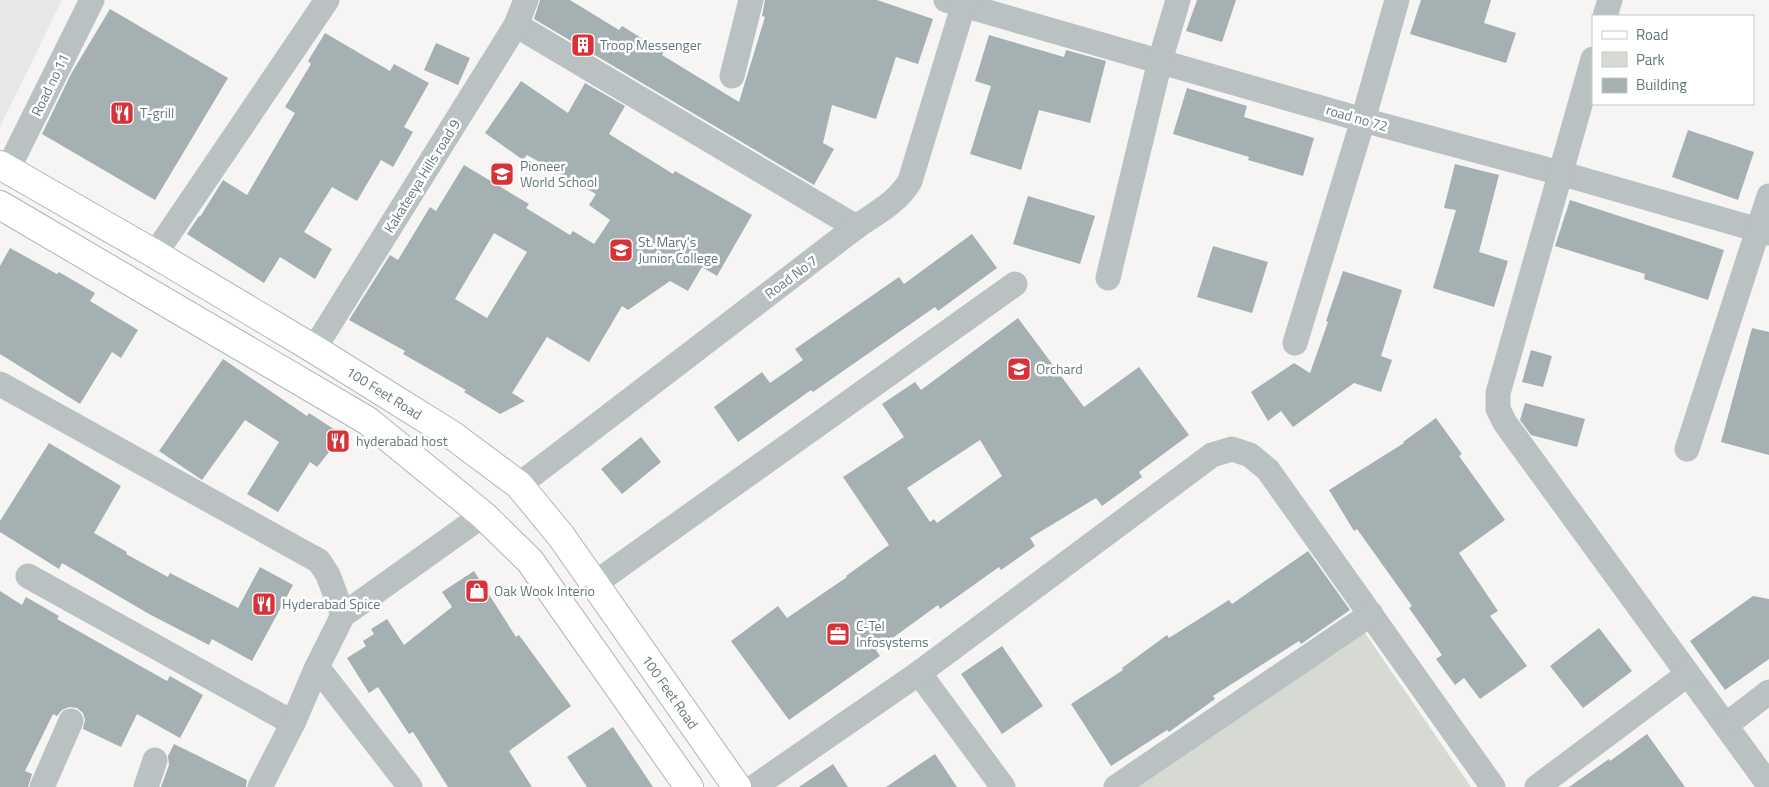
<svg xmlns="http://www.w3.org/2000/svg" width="1769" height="787" font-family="'Titillium Web',sans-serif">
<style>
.built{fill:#e6e7e6}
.green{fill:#d7dad2}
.building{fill:#a5b0b2;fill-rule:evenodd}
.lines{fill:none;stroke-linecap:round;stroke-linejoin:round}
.secondary-casing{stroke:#adb5b7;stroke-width:30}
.minor{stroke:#bac1c2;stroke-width:25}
.secondary{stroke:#fff;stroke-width:28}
.labels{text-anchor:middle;stroke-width:5;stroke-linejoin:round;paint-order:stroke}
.poi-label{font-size:14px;fill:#63787c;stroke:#fff;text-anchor:start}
.street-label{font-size:14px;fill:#63787c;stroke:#fff}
</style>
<rect width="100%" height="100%" fill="#f6f5f3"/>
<polygon class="built" points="0,0 62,0 0,127"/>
<polygon class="green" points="1365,633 1471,787 1138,787"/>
<g class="building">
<polygon points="540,0 570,0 619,30 622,26 664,52 662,55 739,102 765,17 762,16 765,0 877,0 933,19 918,64 896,57 876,119 832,105 823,143 834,149 814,185 534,19"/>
<polygon points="1197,0 1236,0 1222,42 1186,31"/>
<polygon points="1421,0 1491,0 1484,23 1516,33 1506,63 1410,34"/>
<polygon points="110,9 228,78 155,200 42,134 71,74"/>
<polygon points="325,33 390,71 394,64 429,83 404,127 413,132 393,167 381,160 357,201 332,187 304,232 332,249 315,279 280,257 264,283 187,234 199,216 200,217 223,180 247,195 295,113 285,107 311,64 308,61"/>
<polygon points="989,35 1064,57 1066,50 1106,61 1090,123 1039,110 1021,170 970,154 991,86 975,81"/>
<polygon points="436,43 470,58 458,85 424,70"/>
<path d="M521,81L568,113L585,83L625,106L609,134L673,174L675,171L752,215L717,276L702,267L688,291L670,281L628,310L622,306L589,362L547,337L512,393L525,401L500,414L464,392L466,390L403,354L405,351L349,320L390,255L398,260L430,207L436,211L464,165L529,204L526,208L570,235L573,231L594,244L610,220L589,205L596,194L527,155L523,160L485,133ZM494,233L527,252L487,318L455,299Z"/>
<polygon points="1187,88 1247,106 1244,117 1314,138 1303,176 1248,160 1249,157 1173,134"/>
<polygon points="1688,130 1754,152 1738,200 1672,177"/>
<polygon points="1455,164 1499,175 1479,252 1508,261 1494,307 1433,288 1456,210 1444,208"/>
<polygon points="1028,196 1095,216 1080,264 1013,244"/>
<polygon points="1570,200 1724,250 1708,300 1644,279 1645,274 1555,246"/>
<polygon points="972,234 997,268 938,311 935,307 813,392 811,390 738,442 714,407 762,372 770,383 803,360 795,349 899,277 904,284"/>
<polygon points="1213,246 1268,262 1252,313 1197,297"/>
<polygon points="10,248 57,274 59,272 95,293 90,301 138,330 121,358 112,352 80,404 0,354 0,266"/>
<polygon points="1343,271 1402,290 1381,356 1392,360 1381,392 1354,383 1293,427 1281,411 1268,421 1251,392 1294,363 1310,373 1328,322 1326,321"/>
<path d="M1018,318L1084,407L1139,367L1189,435L1139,472L1142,477L1102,506L1096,498L1030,538L1035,546L1001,570L999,567L940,609L938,605L876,650L880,656L789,720L731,641L778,606L787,618L847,577L846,576L889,545L843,477L904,437L882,404L915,382L921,390ZM980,440L1002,476L937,523L934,519L930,522L907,488Z"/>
<polygon points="1752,328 1769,332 1769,455 1721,442"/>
<polygon points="1531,350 1552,356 1543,387 1522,382"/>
<polygon points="223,359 307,416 309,413 343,435 317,467 310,462 278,512 247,494 279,442 245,420 202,480 159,451"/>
<polygon points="1525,403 1585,419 1577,447 1531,435 1520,420"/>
<polygon points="1436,418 1462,454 1459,456 1505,520 1459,553 1498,611 1490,616 1527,666 1480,699 1464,678 1455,685 1436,659 1442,655 1409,608 1412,606 1357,529 1354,531 1329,490 1404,443 1403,442"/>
<polygon points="641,437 661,462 622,494 601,469"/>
<polygon points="49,443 121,486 94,533 127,552 126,554 168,577 170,573 238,608 260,567 293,585 252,661 212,639 209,645 149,614 62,563 59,569 0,532 0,521"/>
<polygon points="1308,551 1350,610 1301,644 1299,641 1213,696 1215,699 1169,732 1167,730 1111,766 1071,704 1123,670 1122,668 1167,635 1169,638 1229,600 1232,604"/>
<polygon points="474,571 516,637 519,635 571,706 509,751 532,787 448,787 413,732 409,734 378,687 369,693 347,658 366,646 363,641 374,634 371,629 387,619 404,645 452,607 442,592"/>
<polygon points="0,591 22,605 26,597 59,616 57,619 167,681 170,676 203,695 180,738 137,714 121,747 83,729 85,720 83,713 77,708 69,707 62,710 57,716 53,714 25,771 32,774 28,787 0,787"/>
<polygon points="1753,596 1769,599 1769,659 1725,690 1690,641"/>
<polygon points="1599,628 1632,671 1583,708 1550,666"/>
<polygon points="1002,646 1043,706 1002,734 961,674"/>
<polygon points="613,727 653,787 587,787 567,757"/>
<polygon points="1647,734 1685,787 1569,787 1609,759 1610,761"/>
<polygon points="174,744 247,780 246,787 161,787 169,765 168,756"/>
<polygon points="935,754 957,787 886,787"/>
<polygon points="833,764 848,787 799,787"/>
</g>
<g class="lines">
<g class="secondary-casing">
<g id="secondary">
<polyline points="0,165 155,254 314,349 452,435 519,485 561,536 737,787"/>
<polyline points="0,205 368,421 483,515 530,561 689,787"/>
</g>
</g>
<g class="minor">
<polyline points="946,0 1363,120 1560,173 1769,233"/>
<polyline points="1605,16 1610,0"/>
<polyline points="516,25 856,227"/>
<polyline points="1593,59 1498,393 1498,409 1505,423 1769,785"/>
<polyline points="732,76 751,0"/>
<polyline points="8,169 92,0"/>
<polyline points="155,254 327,0"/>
<polyline points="1108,278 1160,61 1178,0"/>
<polyline points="1295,343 1363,120 1397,0"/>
<polyline points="314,349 516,25 526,0"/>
<polyline points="0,384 319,561 328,575 343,615"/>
<polyline points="1687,449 1769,196"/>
<path d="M519,485L856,227C876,213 898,202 910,181L965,0"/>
<polyline points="28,576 293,723"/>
<polyline points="594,584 1015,284"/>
<polyline points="317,667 410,787"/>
<polyline points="919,673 1003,787"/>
<polyline points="1726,725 1769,692"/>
<polyline points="42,787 71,721"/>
<polyline points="146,787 155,760"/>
<polyline points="260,787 293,723 317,667 343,615 483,515"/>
<polyline points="754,787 919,673 1212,455 1232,449 1250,455 1268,470 1493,787"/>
<polyline points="1116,787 1371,614"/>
<polyline points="1537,787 1688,674"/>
</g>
<use href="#secondary" class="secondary"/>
</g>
<defs>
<g id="building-square" transform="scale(1.25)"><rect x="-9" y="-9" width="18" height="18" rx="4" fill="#d73238" stroke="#fff"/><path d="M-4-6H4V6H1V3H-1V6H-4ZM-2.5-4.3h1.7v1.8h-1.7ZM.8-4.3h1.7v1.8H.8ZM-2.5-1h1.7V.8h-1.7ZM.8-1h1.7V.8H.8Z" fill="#fff"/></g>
<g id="restaurant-square" transform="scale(1.25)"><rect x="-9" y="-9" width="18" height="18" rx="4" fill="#d73238" stroke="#fff"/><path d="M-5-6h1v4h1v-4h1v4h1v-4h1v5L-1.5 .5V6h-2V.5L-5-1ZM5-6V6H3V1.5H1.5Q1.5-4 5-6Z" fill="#fff"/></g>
<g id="university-square" transform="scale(1.25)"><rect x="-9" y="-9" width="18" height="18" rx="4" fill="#d73238" stroke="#fff"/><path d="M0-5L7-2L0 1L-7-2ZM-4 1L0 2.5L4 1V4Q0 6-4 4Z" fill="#fff"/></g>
<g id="school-square" transform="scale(1.25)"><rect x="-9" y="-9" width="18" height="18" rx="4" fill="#d73238" stroke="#fff"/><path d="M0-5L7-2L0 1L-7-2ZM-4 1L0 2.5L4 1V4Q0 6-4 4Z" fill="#fff"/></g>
<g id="shop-square" transform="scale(1.25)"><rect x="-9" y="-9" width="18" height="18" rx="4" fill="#d73238" stroke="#fff"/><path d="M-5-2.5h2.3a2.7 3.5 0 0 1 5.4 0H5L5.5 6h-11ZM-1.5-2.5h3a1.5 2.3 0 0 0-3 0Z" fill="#fff"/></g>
<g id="office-square" transform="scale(1.25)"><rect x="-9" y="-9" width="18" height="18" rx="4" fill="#d73238" stroke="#fff"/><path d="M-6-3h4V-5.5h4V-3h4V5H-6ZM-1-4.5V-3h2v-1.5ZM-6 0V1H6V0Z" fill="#fff"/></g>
</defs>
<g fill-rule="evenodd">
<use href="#building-square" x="583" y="45"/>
<use href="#restaurant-square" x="122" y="113"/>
<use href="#university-square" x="502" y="174"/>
<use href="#university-square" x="621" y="250"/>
<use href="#school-square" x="1019" y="369"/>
<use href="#restaurant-square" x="338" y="441"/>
<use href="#shop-square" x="477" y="591"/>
<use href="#restaurant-square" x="264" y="604"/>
<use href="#office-square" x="838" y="634"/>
</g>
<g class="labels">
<g class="poi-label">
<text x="600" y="50">Troop Messenger</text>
<text x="140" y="118">T-grill</text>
<text x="520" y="171">Pioneer<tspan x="520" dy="16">World School</tspan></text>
<text x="638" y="247">St. Mary's<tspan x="638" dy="16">Junior College</tspan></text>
<text x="1036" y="374">Orchard</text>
<text x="356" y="446">hyderabad host</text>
<text x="494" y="596">Oak Wook Interio</text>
<text x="282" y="609">Hyderabad Spice</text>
<text x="856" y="631">C-Tel<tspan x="856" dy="16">Infosystems</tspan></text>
</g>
<g class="street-label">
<text transform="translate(50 85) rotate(-64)" y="5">Road no 11</text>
<text transform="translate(1357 118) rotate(16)" y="5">road no 72</text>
<text transform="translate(422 176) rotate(-58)" y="5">Kakateeya Hills road 9</text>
<text transform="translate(791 277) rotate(-37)" y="5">Road No 7</text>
<text transform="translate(384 393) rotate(32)" y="5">100 Feet Road</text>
<text transform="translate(670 692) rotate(55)" y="5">100 Feet Road</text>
</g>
</g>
<rect x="1592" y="15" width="162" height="90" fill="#ffffff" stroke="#c1c9cb"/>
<rect x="1602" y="31" width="25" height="8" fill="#ffffff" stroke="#c1c9cb"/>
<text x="1636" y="40" font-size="15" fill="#63787c">Road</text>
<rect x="1602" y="52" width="25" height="15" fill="#d7dad2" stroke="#c1c9cb"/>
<text x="1636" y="65" font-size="15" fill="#63787c">Park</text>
<rect x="1602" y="78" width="25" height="15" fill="#a5b0b2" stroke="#c1c9cb"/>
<text x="1636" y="90" font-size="15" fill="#63787c">Building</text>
</svg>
